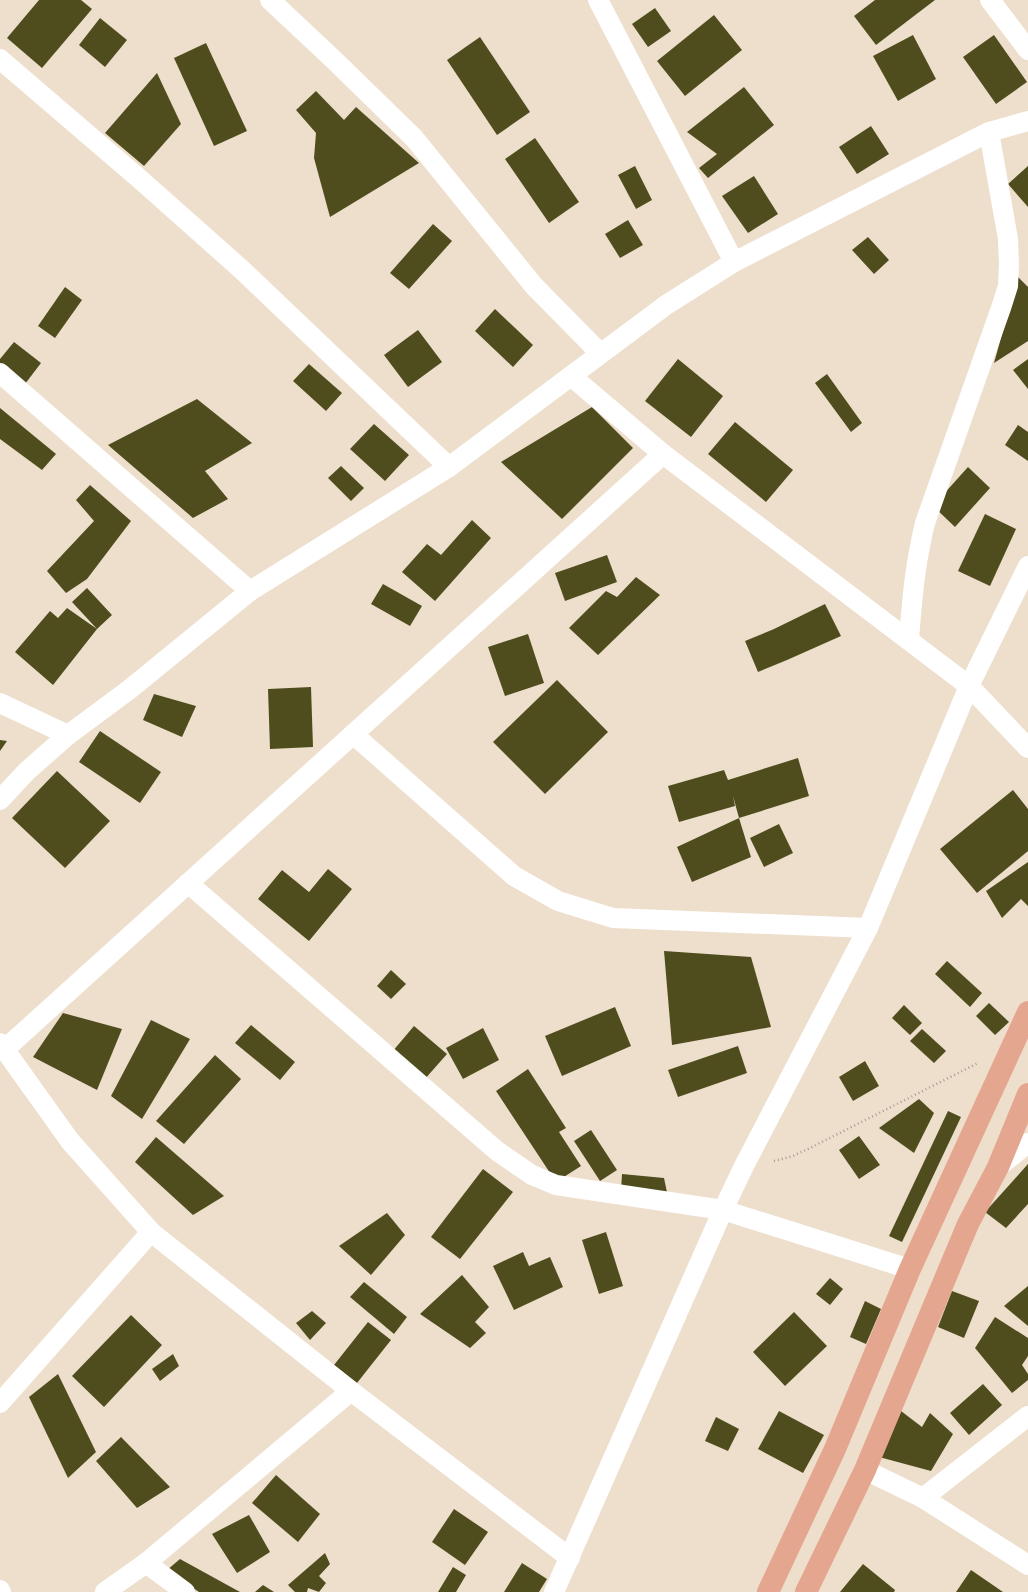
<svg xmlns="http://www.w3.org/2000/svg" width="1028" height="1592" font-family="'Alegreya Sans',sans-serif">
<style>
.building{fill:#4f4d1d}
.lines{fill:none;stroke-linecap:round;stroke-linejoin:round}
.path{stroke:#a89c8e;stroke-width:2.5;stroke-dasharray:1 3;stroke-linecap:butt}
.minor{stroke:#fff;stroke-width:20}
.primary{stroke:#e5a68f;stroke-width:22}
</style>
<rect width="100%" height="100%" fill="#eedfcd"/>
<g class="building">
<polygon points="39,0 81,0 92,9 42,68 7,38"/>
<polygon points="875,0 935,0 876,45 854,16"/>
<polygon points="655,8 671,31 648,47 632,24"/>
<polygon points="714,15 742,50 685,96 657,61"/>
<polygon points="100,18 127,40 105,67 79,45"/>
<polygon points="913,35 936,79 898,101 873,56"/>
<polygon points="994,35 1027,82 996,104 963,57"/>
<polygon points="480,37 530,112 497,135 447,60"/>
<polygon points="206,43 247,131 214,146 174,58"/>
<polygon points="157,73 181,124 144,166 105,133"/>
<polygon points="744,87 774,125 708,178 699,168 717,154 687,132"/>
<polygon points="316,91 344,120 356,107 419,163 330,217 314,158 316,133 296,110"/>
<polygon points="871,126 889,154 857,174 839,147"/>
<polygon points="535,138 579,202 549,223 505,159"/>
<polygon points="635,166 652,200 636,209 618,175"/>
<polygon points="1028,166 1028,207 1008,184"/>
<polygon points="754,176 778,214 748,233 722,196"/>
<polygon points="628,220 643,245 620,258 605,234"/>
<polygon points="433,224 452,241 409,289 390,273"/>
<polygon points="868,237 889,260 874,274 852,250"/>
<polygon points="1018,277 1028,287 1028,341 994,363"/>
<polygon points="65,287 82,300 55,338 38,326"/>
<polygon points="495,309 533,345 513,367 475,331"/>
<polygon points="418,330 442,362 408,387 384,355"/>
<polygon points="14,342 41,363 25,384 0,365 0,359"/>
<polygon points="678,359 723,396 691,437 645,401"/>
<polygon points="1028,359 1028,389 1013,370"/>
<polygon points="309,364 342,393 326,411 293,381"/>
<polygon points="827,374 862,423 851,432 815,383"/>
<polygon points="197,399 252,443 205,471 228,499 193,518 108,445"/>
<polygon points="592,407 633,448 562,519 501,462"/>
<polygon points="0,408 56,454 42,470 0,439"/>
<polygon points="735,422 793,470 766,502 708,454"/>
<polygon points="374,424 409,455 385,481 350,449"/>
<polygon points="1018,425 1028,432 1028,461 1005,445"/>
<polygon points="341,466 364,488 351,501 328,478"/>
<polygon points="968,467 990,488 955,527 933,506"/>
<polygon points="90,485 131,521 87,579 66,593 47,571 94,521 76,500"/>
<polygon points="985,514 1016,529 990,586 958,571"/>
<polygon points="472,520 491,538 435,601 402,572 427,544 441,555"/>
<polygon points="607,555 617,582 565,601 555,573"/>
<polygon points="636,577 660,595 598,655 569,628 606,591 617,597"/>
<polygon points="383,584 422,606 410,626 371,604"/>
<polygon points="87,588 112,615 97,629 53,685 15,652 50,611 58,618 67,608 97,629 72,602"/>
<polygon points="825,604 841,636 787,660 758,672 745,641 774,629"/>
<polygon points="528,634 544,683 505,696 488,647"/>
<polygon points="557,680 608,732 545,794 493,742"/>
<polygon points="311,687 313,747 270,749 268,689"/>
<polygon points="154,694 196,706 182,737 143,720"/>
<polygon points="100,731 161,772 140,803 79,762"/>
<polygon points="0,740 7,741 0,751"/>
<polygon points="798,758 809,796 739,818 733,796 735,806 679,822 668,786 724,770 728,780"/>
<polygon points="57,771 110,821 65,868 12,818"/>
<polygon points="1013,790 1028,809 1028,851 977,893 940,849"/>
<polygon points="739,818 751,857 692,882 677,847"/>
<polygon points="779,824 793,853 764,867 750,838"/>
<polygon points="1028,862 1028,906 1021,899 1002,918 986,891"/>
<polygon points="328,869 352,889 309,941 258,899 282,870 309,892"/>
<polygon points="664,951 751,957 771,1027 672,1045"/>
<polygon points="947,961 982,993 970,1007 935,974"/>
<polygon points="391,970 406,984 391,999 377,986"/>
<polygon points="989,1003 1009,1022 995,1035 976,1016"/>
<polygon points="904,1005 922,1023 910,1035 892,1018"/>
<polygon points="615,1007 631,1046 562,1076 545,1036"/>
<polygon points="63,1013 122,1029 97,1090 33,1057"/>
<polygon points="151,1020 190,1039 142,1119 111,1096"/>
<polygon points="251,1025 295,1062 280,1080 235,1043"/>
<polygon points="414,1026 447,1054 424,1080 392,1052"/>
<polygon points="483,1028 499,1060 463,1079 446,1048"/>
<polygon points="922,1029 946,1051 934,1063 910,1041"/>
<polygon points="738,1046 747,1073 678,1097 668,1070"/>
<polygon points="215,1055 241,1079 184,1144 156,1121"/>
<polygon points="865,1061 879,1086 853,1101 839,1077"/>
<polygon points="528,1069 566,1128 559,1132 581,1166 556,1182 496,1091"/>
<polygon points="919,1099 934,1113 914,1153 879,1128"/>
<polygon points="948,1111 961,1117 902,1242 889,1236"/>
<polygon points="591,1130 617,1170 600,1181 574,1141"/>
<polygon points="859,1136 880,1165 859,1179 839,1150"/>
<polygon points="156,1137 224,1196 193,1215 135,1162"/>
<polygon points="1028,1164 1028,1204 1006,1228 985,1212"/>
<polygon points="483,1169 513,1192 460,1259 431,1237"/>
<polygon points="622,1174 664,1178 668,1197 621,1191"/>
<polygon points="387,1213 405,1235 371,1275 339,1246"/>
<polygon points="606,1232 623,1286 599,1294 582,1240"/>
<polygon points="523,1252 529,1266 550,1257 563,1287 514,1310 493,1266"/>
<polygon points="462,1275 489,1307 475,1322 486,1333 470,1348 420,1314"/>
<polygon points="830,1278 843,1289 830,1305 816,1294"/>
<polygon points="364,1282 407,1317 394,1334 350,1297"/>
<polygon points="1028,1286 1028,1326 1004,1306"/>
<polygon points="952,1291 979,1301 964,1338 938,1327"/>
<polygon points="865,1301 881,1309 866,1344 850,1337"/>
<polygon points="312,1311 326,1323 310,1340 296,1323"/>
<polygon points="794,1312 827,1346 785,1386 753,1352"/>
<polygon points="131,1315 162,1345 104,1407 72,1376"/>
<polygon points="995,1317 1028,1338 1028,1356 1022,1365 1028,1374 1028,1380 1012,1393 975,1348"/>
<polygon points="368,1322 391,1340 357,1383 334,1365"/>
<polygon points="173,1354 179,1366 160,1381 152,1369"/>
<polygon points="58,1374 96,1452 68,1478 29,1397"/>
<polygon points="983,1384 1002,1405 969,1435 950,1413"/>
<polygon points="779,1411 824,1435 803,1473 758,1449"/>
<polygon points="901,1411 922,1427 930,1413 953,1434 931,1471 879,1457"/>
<polygon points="716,1417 739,1429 728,1451 705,1441"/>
<polygon points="121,1437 170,1487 137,1508 96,1461"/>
<polygon points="276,1475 320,1514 298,1542 252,1503"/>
<polygon points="454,1509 488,1532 465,1565 432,1542"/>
<polygon points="249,1515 270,1552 237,1573 212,1534"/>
<polygon points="325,1553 330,1564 319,1576 326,1583 319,1592 308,1588 307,1592 295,1592 288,1585"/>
<polygon points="180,1559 240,1592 199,1592 167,1570"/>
<polygon points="522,1563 547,1579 539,1592 504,1592"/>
<polygon points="863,1564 895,1590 894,1592 840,1592"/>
<polygon points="453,1567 466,1575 456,1592 438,1592"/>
<polygon points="971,1570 1003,1592 956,1592"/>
<polygon points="263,1585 274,1592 255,1592"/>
</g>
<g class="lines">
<polyline class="path" points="774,1161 793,1156 810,1148 978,1063"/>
<g class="minor">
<polyline points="270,0 333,59 414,138 534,286 600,353"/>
<polyline points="598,0 734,262"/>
<polyline points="990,0 1028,50"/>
<polyline points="0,59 142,181 241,269 449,467"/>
<polyline points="0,373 250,591"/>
<polyline points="571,376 663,454 969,686 1028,748"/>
<path d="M909,640C912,599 915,564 925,523L1001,308L1008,286L1009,264L1008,239L989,132"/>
<polyline points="0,703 68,735"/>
<polyline points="353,734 514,876 558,901 613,918 868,928"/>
<polyline points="0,800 27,771 68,735 130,689 250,591 449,467 666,305 734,262 989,132 1028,121"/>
<polyline points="188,883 497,1151 532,1175 556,1185 723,1210 910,1269"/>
<polyline points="0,1043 70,1141 151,1232 351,1391 570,1558"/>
<polyline points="5,1049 663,454"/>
<polyline points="998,1167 1028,1143"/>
<polyline points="0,1403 151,1232"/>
<polyline points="865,1470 923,1498 1028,1565"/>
<polyline points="923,1498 1028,1416"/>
<polyline points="146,1563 185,1592"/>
<polyline points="0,1590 1,1592"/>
<polyline points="105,1592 146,1563 351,1391"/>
<polyline points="554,1592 723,1210 744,1166 868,928 969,686 1028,566"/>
</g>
<g class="primary">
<polyline points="768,1592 835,1449 910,1269 1028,1012"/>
<polyline points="806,1592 865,1470 968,1224 998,1167 1028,1094"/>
</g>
</g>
</svg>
